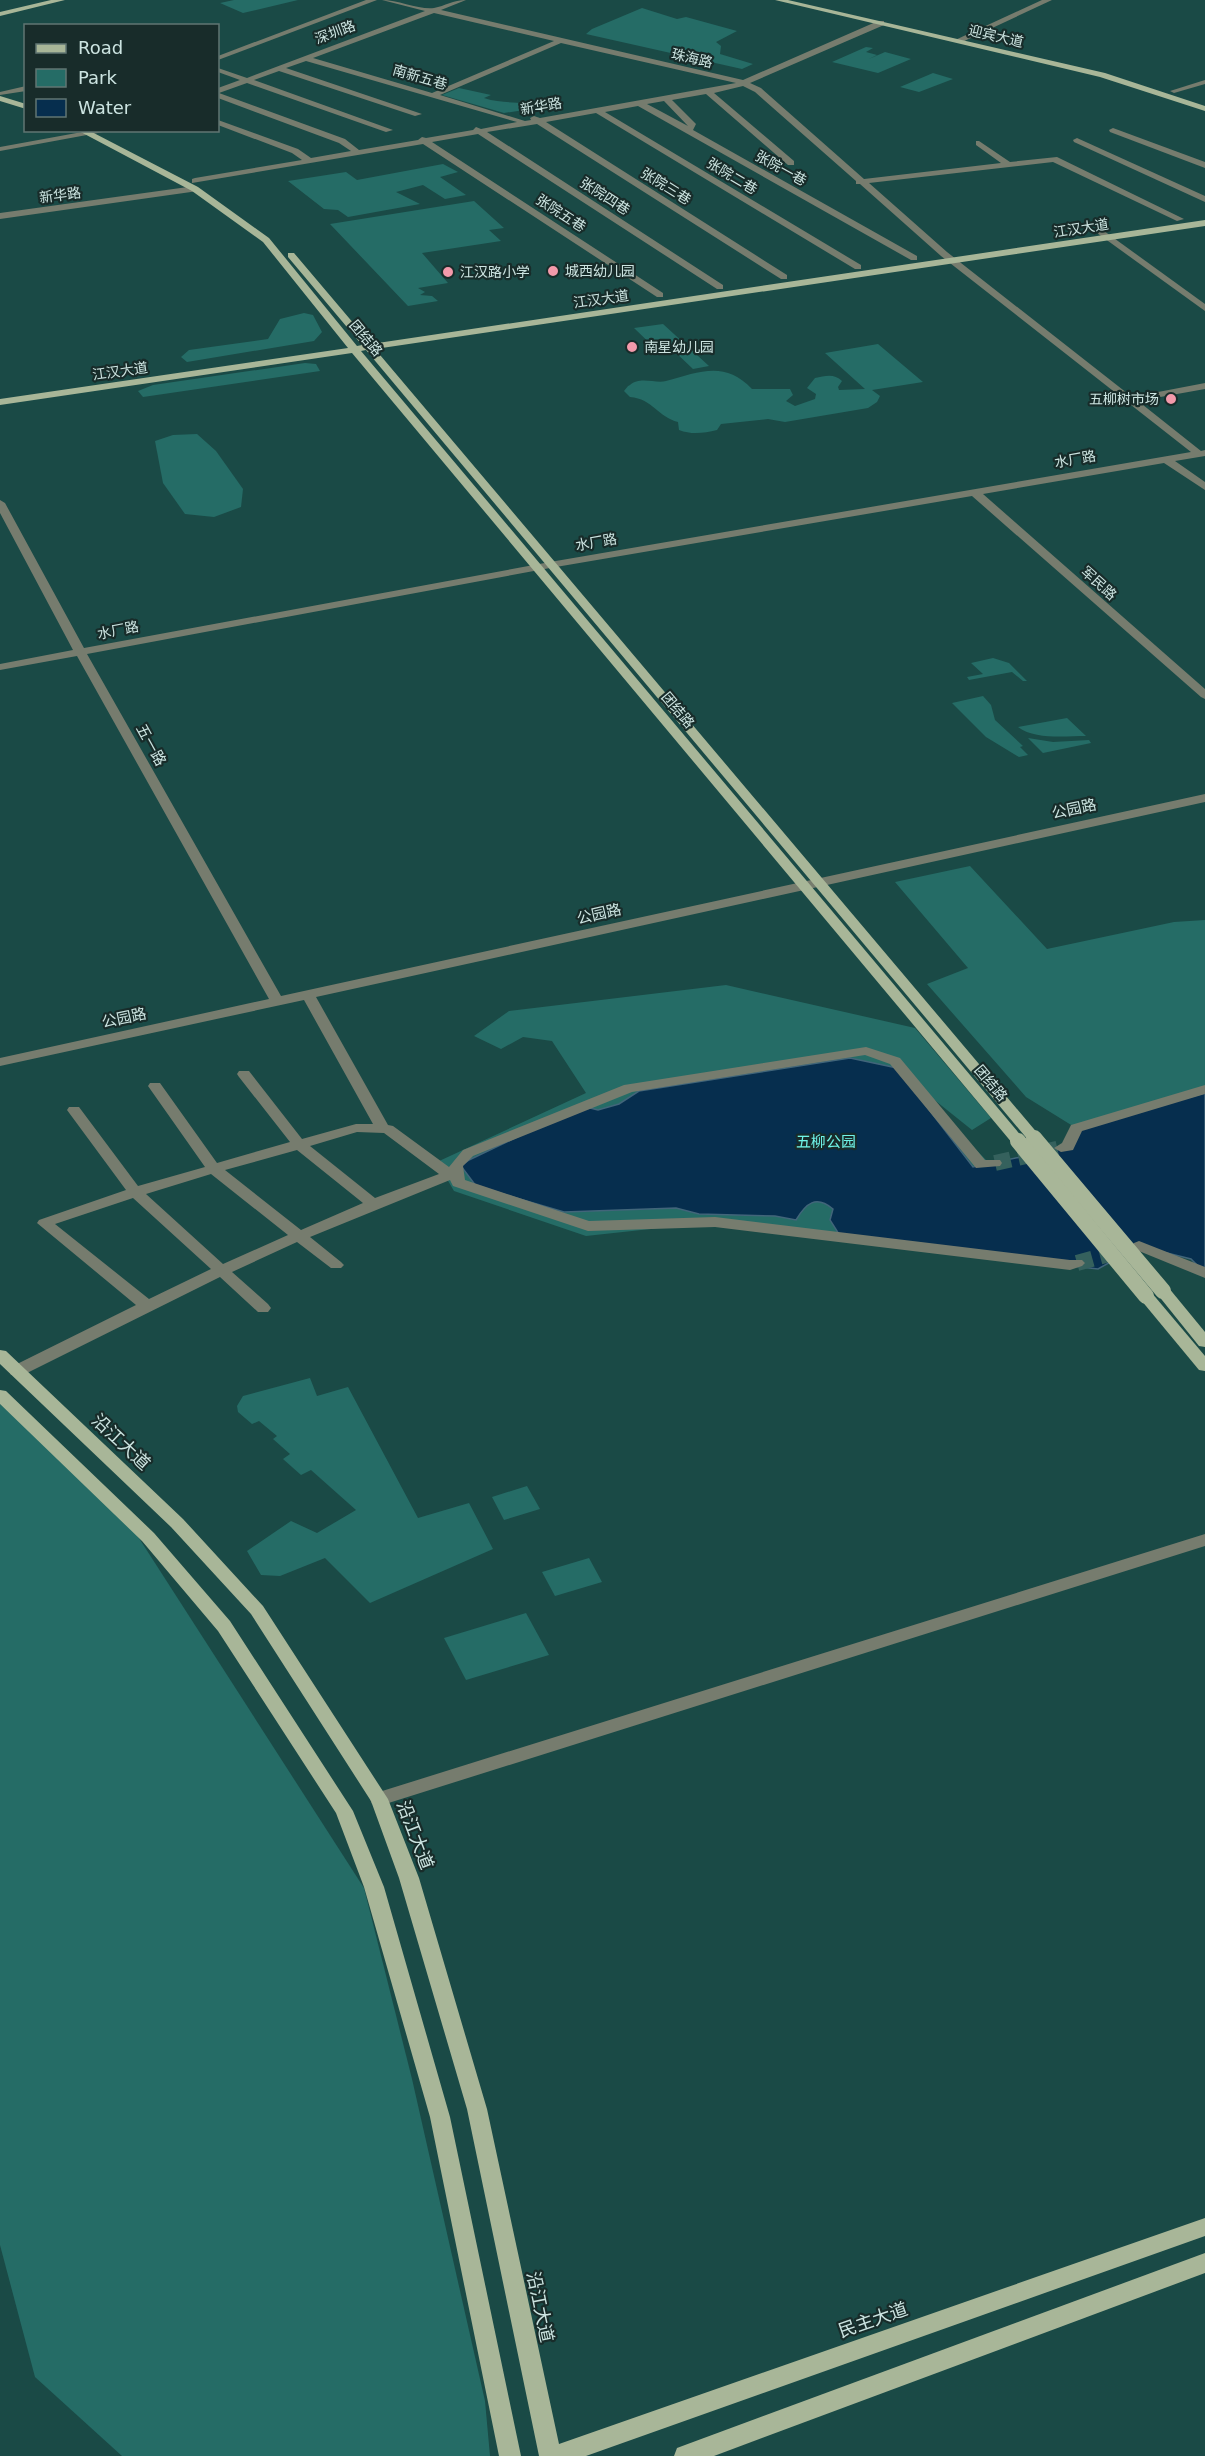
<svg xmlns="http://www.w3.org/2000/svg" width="1205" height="2456" font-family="'DejaVu Sans','Noto Sans SC',sans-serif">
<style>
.green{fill:#256c66}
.water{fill:#062e4e;stroke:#41657a;stroke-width:1.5}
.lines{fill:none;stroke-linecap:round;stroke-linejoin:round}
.minor-tunnel{stroke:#35615d;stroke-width:16;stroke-dasharray:16 8;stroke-linecap:butt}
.minor{fill:#767c6e;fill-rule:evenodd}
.major{fill:#a8b698;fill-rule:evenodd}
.major-bridge{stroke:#a8b698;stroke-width:16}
.poi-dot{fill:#f39aab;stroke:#182c2a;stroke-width:2}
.labels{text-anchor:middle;stroke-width:4.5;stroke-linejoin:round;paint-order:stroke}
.far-street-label{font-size:14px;fill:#cce4e1;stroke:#182c2a}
.far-poi-label{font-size:14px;fill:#cce4e1;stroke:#182c2a;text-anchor:start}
.street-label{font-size:15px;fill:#cce4e1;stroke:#182c2a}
.park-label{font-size:15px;fill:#6ff4e8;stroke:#182c2a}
.near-street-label{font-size:18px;fill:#cce4e1;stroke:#182c2a}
</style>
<rect width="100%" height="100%" fill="#1a4a46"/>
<g class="green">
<polygon points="234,0 298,0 243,13 220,3"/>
<polygon points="642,8 677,19 686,17 737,31 716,42 721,46 720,54 753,64 742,69 586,34 592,29"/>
<polygon points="866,47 873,48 866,52 877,55 869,59 885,52 911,59 878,73 832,62"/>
<polygon points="933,73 953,79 919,92 900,87"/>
<path d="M459,88L491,95L484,98C505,105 523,100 544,107L504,113L442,95Z"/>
<polygon points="443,164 458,172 440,177 466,195 445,199 423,185 396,192 420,204 348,217 338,210 324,209 288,181 346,172 357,180"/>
<polygon points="474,201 504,228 489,230 501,241 422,253 448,283 418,288 425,292 420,295 432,296 438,301 408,306 330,224"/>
<polygon points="304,313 313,315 322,332 314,341 187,362 181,357 189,350 268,339 280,319"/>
<polygon points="663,324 709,366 693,369 673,350 660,353 634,328"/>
<path d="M878,344L923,382L872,390L880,396L877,402L868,408L785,422L768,419L721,424L717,430C704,433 692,435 679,430L678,422C658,417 653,399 630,397L624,391C626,389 627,386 630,385C640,376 656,384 666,381C699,372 725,360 752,389H790L793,395L786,401L795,406L815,399L816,394L807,388L815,378C825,376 834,373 842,381L838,387L839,390L865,389L825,353Z"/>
<polygon points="305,363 316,364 320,371 143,397 138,391 153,385"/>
<polygon points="197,434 216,451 243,489 241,507 214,517 185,514 163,483 155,441 173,435"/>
<polygon points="993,658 1009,663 1027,681 1023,681 1012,672 969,680 967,677 983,674 971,663"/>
<polygon points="983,696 991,705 995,720 1023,746 1020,747 1028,755 1019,757 986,737 952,703"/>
<path d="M1067,718L1086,736C1066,736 1035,740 1018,727Z"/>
<polygon points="1028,738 1053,742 1089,740 1091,743 1043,753"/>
<polygon points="970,866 1047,949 1174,922 1205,920 1205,1273 1191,1259 1139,1246 1098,1269 715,1222 586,1236 454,1191 437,1162 586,1093 552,1041 523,1037 501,1049 474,1036 509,1011 726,985 915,1028 991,1118 972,1130 902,1074 989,1163 1068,1147 1076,1128 1026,1097 927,984 968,968 895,882"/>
<polygon points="310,1378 317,1396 348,1387 418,1518 469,1503 493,1549 370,1603 325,1558 280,1576 261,1575 247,1551 291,1521 317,1533 356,1510 311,1470 301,1475 283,1459 290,1454 273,1439 277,1436 259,1421 252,1424 238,1412 237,1406 243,1396"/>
<polygon points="0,1404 126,1518 364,1888 412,2079 485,2401 490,2456 122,2456 35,2377 0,2245"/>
<polygon points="527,1486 540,1509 504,1520 492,1497"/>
<polygon points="589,1558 602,1582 555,1596 542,1572"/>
<polygon points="526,1613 549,1655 466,1680 444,1638"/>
</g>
<path class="water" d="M850,1058L897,1068L973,1167L1068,1147L1076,1128L1205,1093V1273L1191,1259L1139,1246L1098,1269L842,1239L830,1220L833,1209C816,1195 806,1203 796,1220L775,1216L699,1214L676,1208L564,1212L476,1186L461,1166L469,1160L567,1113L590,1108L598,1110L619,1104L639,1091Z"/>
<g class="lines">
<g class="minor-tunnel">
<polyline points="995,1163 1061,1148"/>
<polyline points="1077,1263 1120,1251"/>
</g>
<g class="minor">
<polygon points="366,0 377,0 218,60 218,56"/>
<path d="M382,0C398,0 420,10 434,8C445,6 453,0 466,0L441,10L743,80L878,21H884V25L750,83L761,88L864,179L1001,163L976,145V141H979L1010,162L1057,157L1184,219L1177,221L1053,162L869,183L947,252L1132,397L1205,383V389L1138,401L1201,451L1205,450V456L1175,461L1205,482V490L1164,463L983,494L1205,689V699L1201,697L972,496L550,568L87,654L281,996L1205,794V802L316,997L388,1125L393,1126L449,1167L463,1150L624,1085L866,1047L900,1058L985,1160H1000L1002,1163L1000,1166L976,1168L890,1064L865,1055L632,1092L473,1156L463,1166L465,1180L589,1221L715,1217L1070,1260H1082L1085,1263L1082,1266L1070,1270L715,1227L588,1231L453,1186L450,1180L310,1237L341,1262L344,1265L341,1268H331L297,1242L232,1272L268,1304L271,1308L268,1312H258L220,1277L23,1375H11L9,1371L11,1367L136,1305L37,1223L39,1220L126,1190L67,1110L69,1107H79L138,1186L205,1167L148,1086L150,1083H160L217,1163L290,1142L239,1077L237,1074L239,1071H249L302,1139L356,1124H373L304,1000L0,1066V1058L269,999L77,656L0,670V664L73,650L0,513V500L5,503L84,648L550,562L1191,452L941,256L860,184H856V181L755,92L743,86L714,93L794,161V165H788L706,94L672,100L696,124L693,130L917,256V260H911L638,106L605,112L861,265V269H855L596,113L546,122L787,275V279H781L537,124L487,132L723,285V289H717L478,134L432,142L663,293V297H657L423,144L192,183V179L195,178L302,160L292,153L218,125V120L298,149L311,158L351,151L339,143L218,98V88L240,80L218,72V68L247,78L425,11ZM434,13L554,41L432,93L313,58ZM561,43L736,83L540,118L534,116L530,118L531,120L525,121L440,95ZM306,61L517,122L481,129L476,127L473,130L426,138L422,137L418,140L359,150L345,139L219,93L247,83L386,132L393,130L254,80L279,71L415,116L422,114L286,68ZM664,101L688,126L647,104ZM357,1132L384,1133L439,1174L375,1198L310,1146ZM297,1150L363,1203L301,1230L225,1170ZM211,1174L288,1235L223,1264L146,1194ZM133,1198L211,1269L149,1299L55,1224Z"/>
<polygon points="1042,0 1052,0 960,43 953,41"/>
<polygon points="1205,80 1205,84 1174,93 1170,91"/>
<polygon points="26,86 26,91 0,95 0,92"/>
<polygon points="1113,128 1205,162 1205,168 1110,132 1109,130"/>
<polygon points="93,130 114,130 0,151 0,147"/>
<polygon points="1077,138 1205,196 1205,202 1074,142 1073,140"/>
<polygon points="195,186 199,189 198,191 0,219 0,213"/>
<polygon points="1100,228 1205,304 1205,311 1097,233 1096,231"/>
<polygon points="1205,1085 1205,1094 1082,1131 1073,1150 1061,1152 1054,1148 1062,1143 1071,1125"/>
<polygon points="1139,1241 1205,1267 1205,1278 1134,1249 1131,1246 1134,1243"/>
<polygon points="1205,1534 1205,1546 379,1806 372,1804 370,1799 372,1794 379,1792"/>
</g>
<g class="major">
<polygon points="51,0 65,0 0,16 0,12"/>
<polygon points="775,0 788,0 1105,73 1205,106 1205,111 1100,77"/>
<polygon points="0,96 26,104 26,109 0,101"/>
<polygon points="77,130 88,130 198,187 269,238 357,346 362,345 288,257 288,253 294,253 371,344 1205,220 1205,226 375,349 1039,1135 1041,1138 1039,1141 1029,1141 366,350 361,351 1023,1138 1025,1141 1023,1144 1013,1144 352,353 0,405 0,399 348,348 263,242 192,191"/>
<polygon points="1163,1286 1168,1287 1205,1332 1205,1347 1199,1346 1158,1295 1155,1291"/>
<polygon points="1146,1291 1151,1292 1205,1356 1205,1371 1199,1370 1141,1300 1138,1296 1141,1292"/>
<polygon points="0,1350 6,1351 183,1519 263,1606 388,1799 419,1878 487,2109 559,2444 1205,2218 1205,2236 586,2456 539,2456 467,2109 399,1878 371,1801 251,1614 171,1527 0,1364"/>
<polygon points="0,1390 6,1391 154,1533 230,1621 353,1811 384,1887 450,2117 521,2456 499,2456 430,2117 364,1887 336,1813 218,1631 142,1541 0,1404"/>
<polygon points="1205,2253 1205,2273 714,2456 674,2456 677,2448 685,2445"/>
</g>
<g class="major-bridge">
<polyline points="1034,1138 1163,1291"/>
<polyline points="1018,1141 1146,1296"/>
</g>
</g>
<g class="poi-dot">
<circle cx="553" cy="271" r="6"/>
<circle cx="448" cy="272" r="6"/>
<circle cx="632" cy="347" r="6"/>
<circle cx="1171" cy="399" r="6"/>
</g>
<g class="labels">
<g class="far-street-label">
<text transform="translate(335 32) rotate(-20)" y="5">深圳路</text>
<text transform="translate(996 36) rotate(13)" y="5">迎宾大道</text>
<text transform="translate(692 58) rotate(13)" y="5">珠海路</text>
<text transform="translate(420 77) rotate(16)" y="5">南新五巷</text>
<text transform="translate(541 106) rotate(-10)" y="5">新华路</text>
<text transform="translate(781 168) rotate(29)" y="5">张院一巷</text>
<text transform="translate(732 176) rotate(31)" y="5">张院二巷</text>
<text transform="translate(666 186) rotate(32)" y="5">张院三巷</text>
<text transform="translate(60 195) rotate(-8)" y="5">新华路</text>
<text transform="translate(605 196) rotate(33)" y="5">张院四巷</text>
<text transform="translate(561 213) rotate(33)" y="5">张院五巷</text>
<text transform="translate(1081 228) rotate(-9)" y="5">江汉大道</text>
<text transform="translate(601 299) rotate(-8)" y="5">江汉大道</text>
<text transform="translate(366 338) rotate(50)" y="5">团结路</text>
<text transform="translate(120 371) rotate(-8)" y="5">江汉大道</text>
<text transform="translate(1075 459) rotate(-10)" y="5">水厂路</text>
<text transform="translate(596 542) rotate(-10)" y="5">水厂路</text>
<text transform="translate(1099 583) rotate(42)" y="5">军民路</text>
<text transform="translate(118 630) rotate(-11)" y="5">水厂路</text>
<text transform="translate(678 710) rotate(50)" y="5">团结路</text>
<text transform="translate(991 1083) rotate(50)" y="5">团结路</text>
</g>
<g class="far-poi-label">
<text x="565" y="276">城西幼儿园</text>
<text x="460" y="277">江汉路小学</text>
<text x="644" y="352">南星幼儿园</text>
<text x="1159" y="404" text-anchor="end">五柳树市场</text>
</g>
<g class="street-label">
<text transform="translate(151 745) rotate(61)" y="5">五一路</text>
<text transform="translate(1074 809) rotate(-12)" y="5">公园路</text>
<text transform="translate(599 914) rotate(-13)" y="5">公园路</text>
<text transform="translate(124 1018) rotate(-12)" y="5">公园路</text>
</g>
<g class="park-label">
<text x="826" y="1147">五柳公园</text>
</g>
<g class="near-street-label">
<text transform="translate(121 1442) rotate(43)" y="6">沿江大道</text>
<text transform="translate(415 1835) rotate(69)" y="6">沿江大道</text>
<text transform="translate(540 2307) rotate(78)" y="6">沿江大道</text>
<text transform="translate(873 2320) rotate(-19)" y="6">民主大道</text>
</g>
</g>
<rect x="24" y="24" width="195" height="108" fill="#182c2a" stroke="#607673" stroke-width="1.5"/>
<rect x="36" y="44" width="30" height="9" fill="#a8b698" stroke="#607673" stroke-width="1.5"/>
<text x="78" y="54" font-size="18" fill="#cce4e1">Road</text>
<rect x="36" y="69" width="30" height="18" fill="#256c66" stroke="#607673" stroke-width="1.5"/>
<text x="78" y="84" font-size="18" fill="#cce4e1">Park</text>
<rect x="36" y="99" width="30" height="18" fill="#062e4e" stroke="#607673" stroke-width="1.5"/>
<text x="78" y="114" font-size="18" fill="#cce4e1">Water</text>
</svg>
